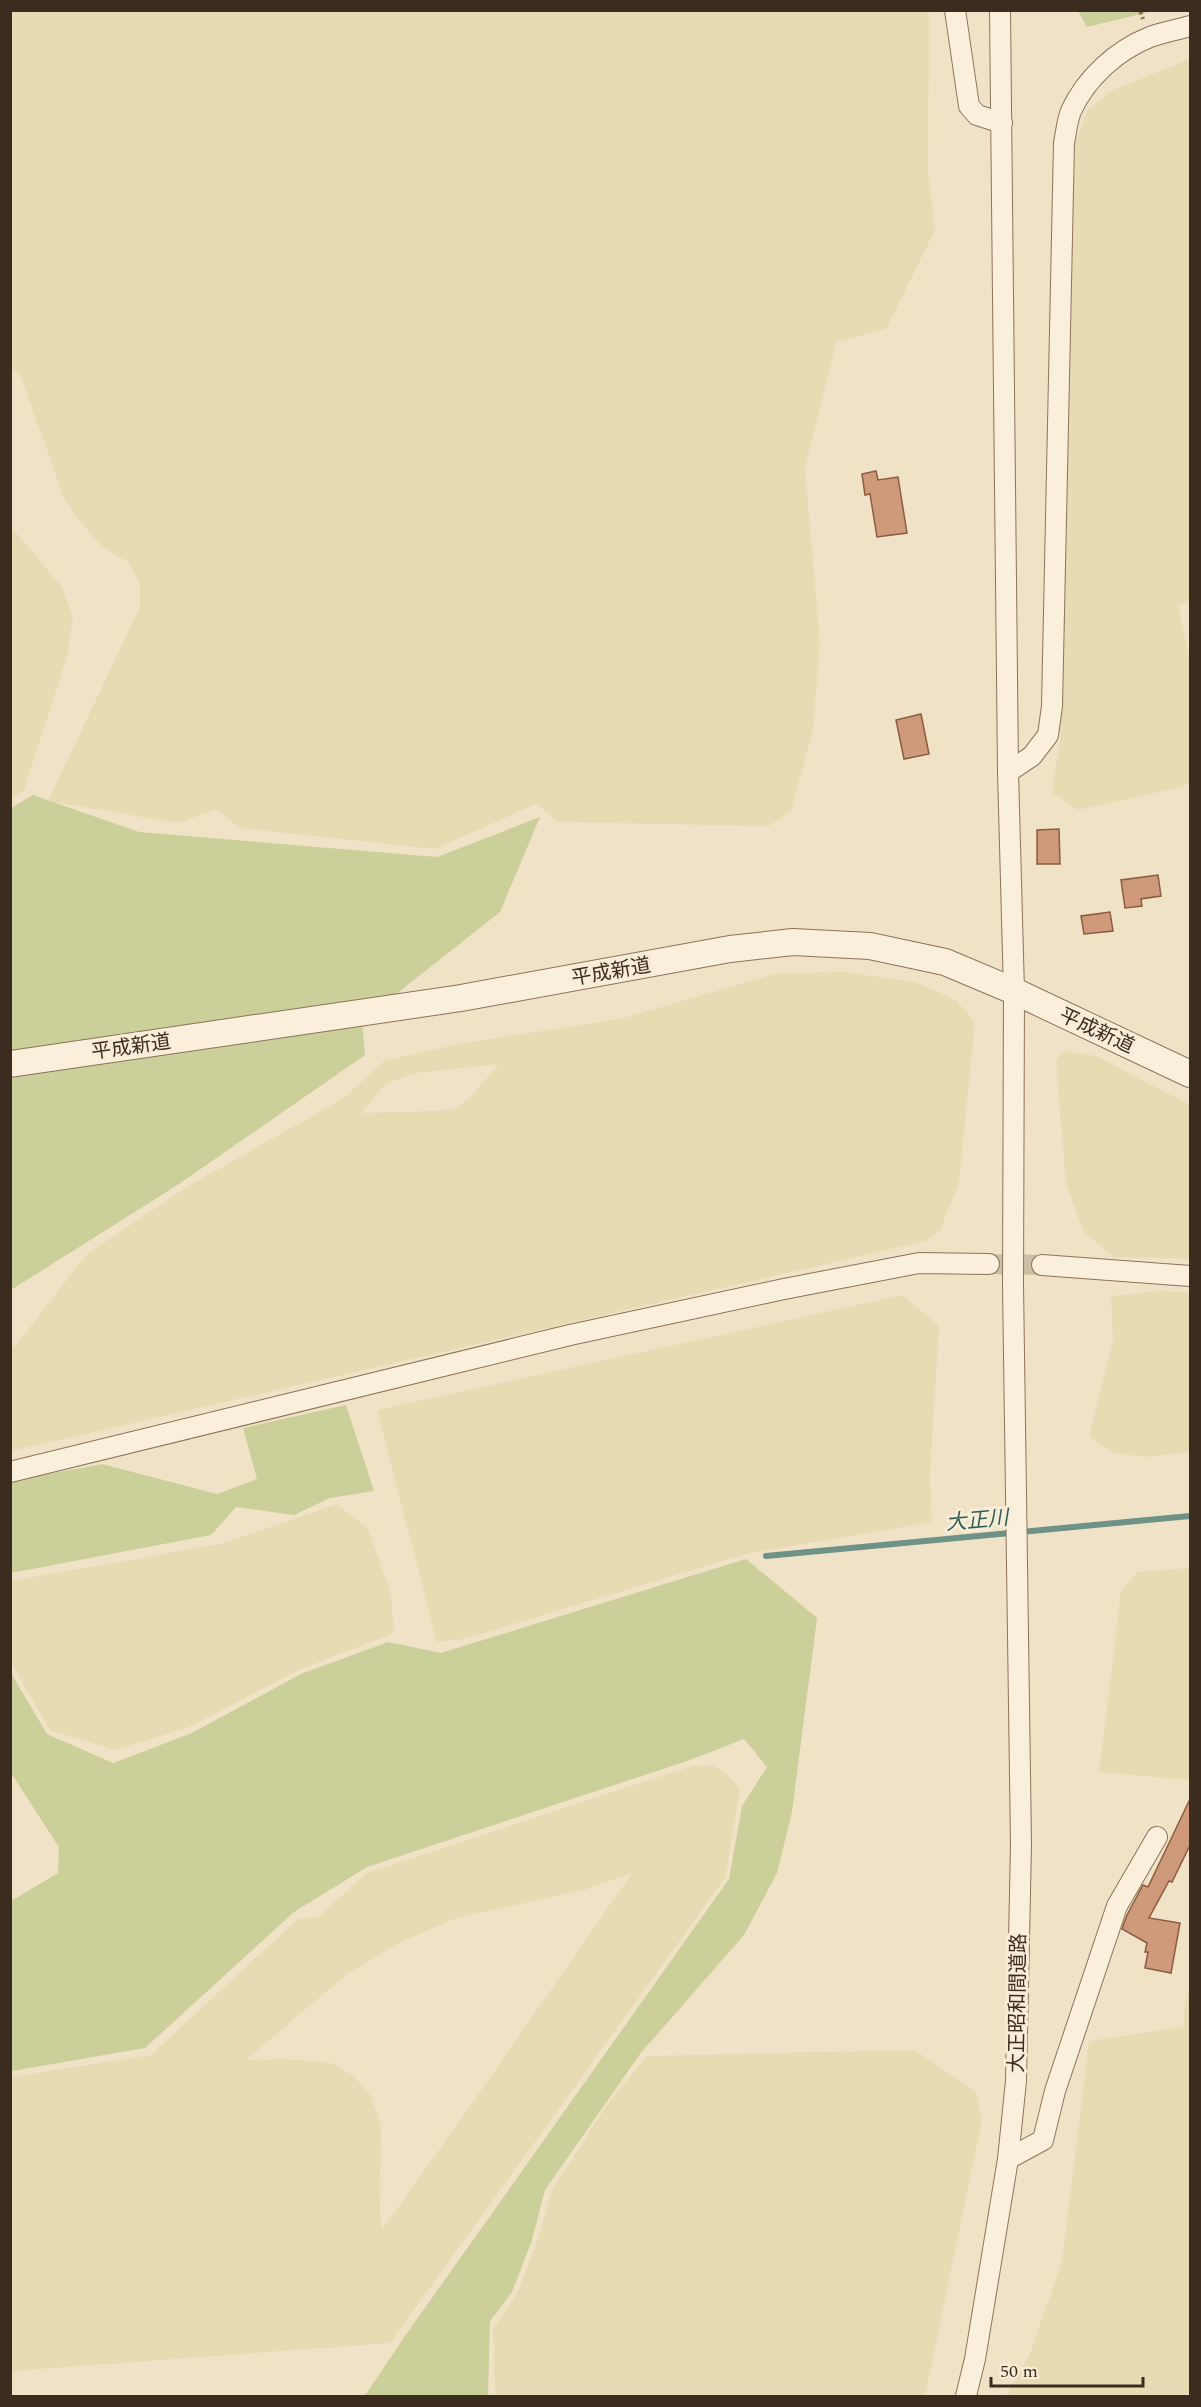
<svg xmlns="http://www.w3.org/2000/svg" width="1201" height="2407" font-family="Spectral,'Noto Sans JP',serif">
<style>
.farmland{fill:#e6dbb3;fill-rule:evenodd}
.green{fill:#cbcf99}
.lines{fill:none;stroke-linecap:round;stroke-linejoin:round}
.stream{stroke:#6e9288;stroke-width:6}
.building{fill:#cf9a7b;stroke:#8c5b40;stroke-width:1.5}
.minor-tunnel{stroke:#ccbea5;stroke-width:20;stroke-dasharray:20 10;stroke-linecap:butt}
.minor-casing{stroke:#8c735b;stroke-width:22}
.tertiary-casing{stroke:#8c735b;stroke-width:28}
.path{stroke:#8c735b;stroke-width:4;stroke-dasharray:4.5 3;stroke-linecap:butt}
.minor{stroke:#faefda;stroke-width:20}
.tertiary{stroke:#faefda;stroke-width:26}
.labels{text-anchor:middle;stroke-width:6;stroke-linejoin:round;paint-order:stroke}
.street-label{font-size:20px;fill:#3c2c1f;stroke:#f7ecd6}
.water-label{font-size:21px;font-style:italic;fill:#2e5c57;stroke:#f7ecd6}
</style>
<rect width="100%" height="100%" fill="#f0e2c6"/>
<g class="farmland">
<polygon points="10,11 929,11 928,175 935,230 886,329 836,342 805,469 820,642 813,729 791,811 769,826 559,822 536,804 435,849 240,828 217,809 178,823 48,801 140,607 140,584 128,562 101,546 79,520 64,498 21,377 11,367"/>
<polygon points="1190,59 1190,600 1178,605 1190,663 1190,782 1181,787 1078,810 1052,792 1060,743 1073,149 1087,111 1113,90"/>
<polygon points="11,527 62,587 73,618 67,656 24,790 11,798"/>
<path d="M843,972L915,982L956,1000L975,1022L959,1183L939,1232L926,1241L11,1451V1349L19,1341L87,1254L187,1187L344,1098L384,1061L458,1044L620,1019L775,974ZM499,1064L471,1096L457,1108L435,1111L361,1113L385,1084L415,1073Z"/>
<polygon points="1063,1051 1096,1056 1190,1105 1190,1259 1114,1257 1084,1232 1066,1184 1056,1060"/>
<polygon points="1159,1291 1190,1292 1190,1452 1146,1457 1113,1453 1089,1436 1113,1341 1111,1296"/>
<polygon points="903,1295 939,1326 930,1476 932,1522 745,1554 464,1639 437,1642 377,1410"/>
<polygon points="337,1504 368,1529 391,1594 394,1633 301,1669 189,1727 115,1750 50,1730 11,1662 11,1581 220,1544"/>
<polygon points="1190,1568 1190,1780 1099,1772 1121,1591 1137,1572"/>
<path d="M712,1765L726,1774L740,1789L725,1878L390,2343L11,2371V2077L151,2055L298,1919L318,1917L367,1873L692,1766ZM632,1873L480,2092L382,2230L380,2207L381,2125L371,2096L353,2075L331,2063L286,2059L246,2060L347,1974L401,1942L456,1918L584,1890Z"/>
<polygon points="1187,1992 1190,1992 1190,2396 1007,2396 1029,2356 1062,2262 1089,2041 1183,2027"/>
<polygon points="915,2050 976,2092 982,2120 925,2396 495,2396 493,2330 517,2293 537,2242 552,2190 607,2105 647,2056"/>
</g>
<g class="green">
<polygon points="1078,11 1153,11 1087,27"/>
<polygon points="33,795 139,832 437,857 540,817 500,912 362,1021 365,1055 179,1184 11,1290 11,808"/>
<polygon points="346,1405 374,1491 330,1498 294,1515 236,1507 211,1535 11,1573 11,1481 102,1464 217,1494 257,1479 243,1428"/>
<polygon points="746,1559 817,1618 792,1812 777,1873 744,1935 640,2054 545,2190 531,2243 512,2292 490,2321 488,2396 357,2396 366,2394 405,2336 729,1879 742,1806 767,1767 744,1739 687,1761 367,1867 294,1912 145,2048 12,2071 11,1901 58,1873 59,1847 11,1773 11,1673 47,1734 113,1763 192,1733 301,1674 388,1642 441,1653"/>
</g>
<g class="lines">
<polyline class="stream" points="766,1556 1190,1516"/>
</g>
<g class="building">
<polygon points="876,471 878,480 898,477 907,533 877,537 870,494 865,495 862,474"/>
<polygon points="921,714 929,754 904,759 896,720"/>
<polygon points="1059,829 1060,864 1037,864 1037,830"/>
<polygon points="1158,875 1161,896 1141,899 1142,906 1125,908 1121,880"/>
<polygon points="1110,912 1113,931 1084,934 1081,916"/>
<polygon points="1191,1797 1191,1843 1172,1882 1169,1881 1149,1918 1180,1923 1171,1973 1145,1968 1148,1952 1145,1952 1147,1943 1122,1929 1127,1915 1143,1885 1148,1887"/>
</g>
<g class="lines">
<polyline class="minor-tunnel" points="989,1264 1042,1265"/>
<g class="minor-casing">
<g id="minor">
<polyline points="955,10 969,106 977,115 1002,123"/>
<path d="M1008,772L1032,756L1048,735L1052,706L1064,143C1066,133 1067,121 1071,111C1086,78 1117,50 1150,37C1163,32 1177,30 1190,26"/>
<polyline points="1042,1265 1190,1276"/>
<polyline points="10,1472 570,1335 784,1289 919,1263 989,1264"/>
<polyline points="1008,2159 1043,2140 1055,2091 1117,1906 1157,1837"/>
<polyline points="966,2396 975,2359 1008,2159 1016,2081 1021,1845 1013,1284 1014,991 1008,772 1000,10"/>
</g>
</g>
<g class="tertiary-casing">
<polyline id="tertiary" points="10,1064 461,998 730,949 793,942 870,946 945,962 1014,991 1190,1074"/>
</g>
<polyline class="path" points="1140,10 1143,19"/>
<use href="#minor" class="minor"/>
<use href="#tertiary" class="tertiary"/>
</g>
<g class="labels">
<g class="street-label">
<text transform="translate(611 971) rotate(-10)" y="7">平成新道</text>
<text transform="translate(1097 1030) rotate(25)" y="7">平成新道</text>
<text transform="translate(131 1046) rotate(-8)" y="7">平成新道</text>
<text transform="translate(1017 2003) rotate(-89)" y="7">大正昭和間道路</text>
</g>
<g class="water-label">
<text transform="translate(977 1520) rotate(-5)" y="7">大正川</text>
</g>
</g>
<rect width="1201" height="2407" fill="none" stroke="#3c2c1f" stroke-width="24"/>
<path d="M991 2377v9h152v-9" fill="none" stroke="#3c2c1f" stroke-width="3"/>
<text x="1000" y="2377" font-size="18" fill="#3c2c1f" stroke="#f7ecd6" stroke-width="4.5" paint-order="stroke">50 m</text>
</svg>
